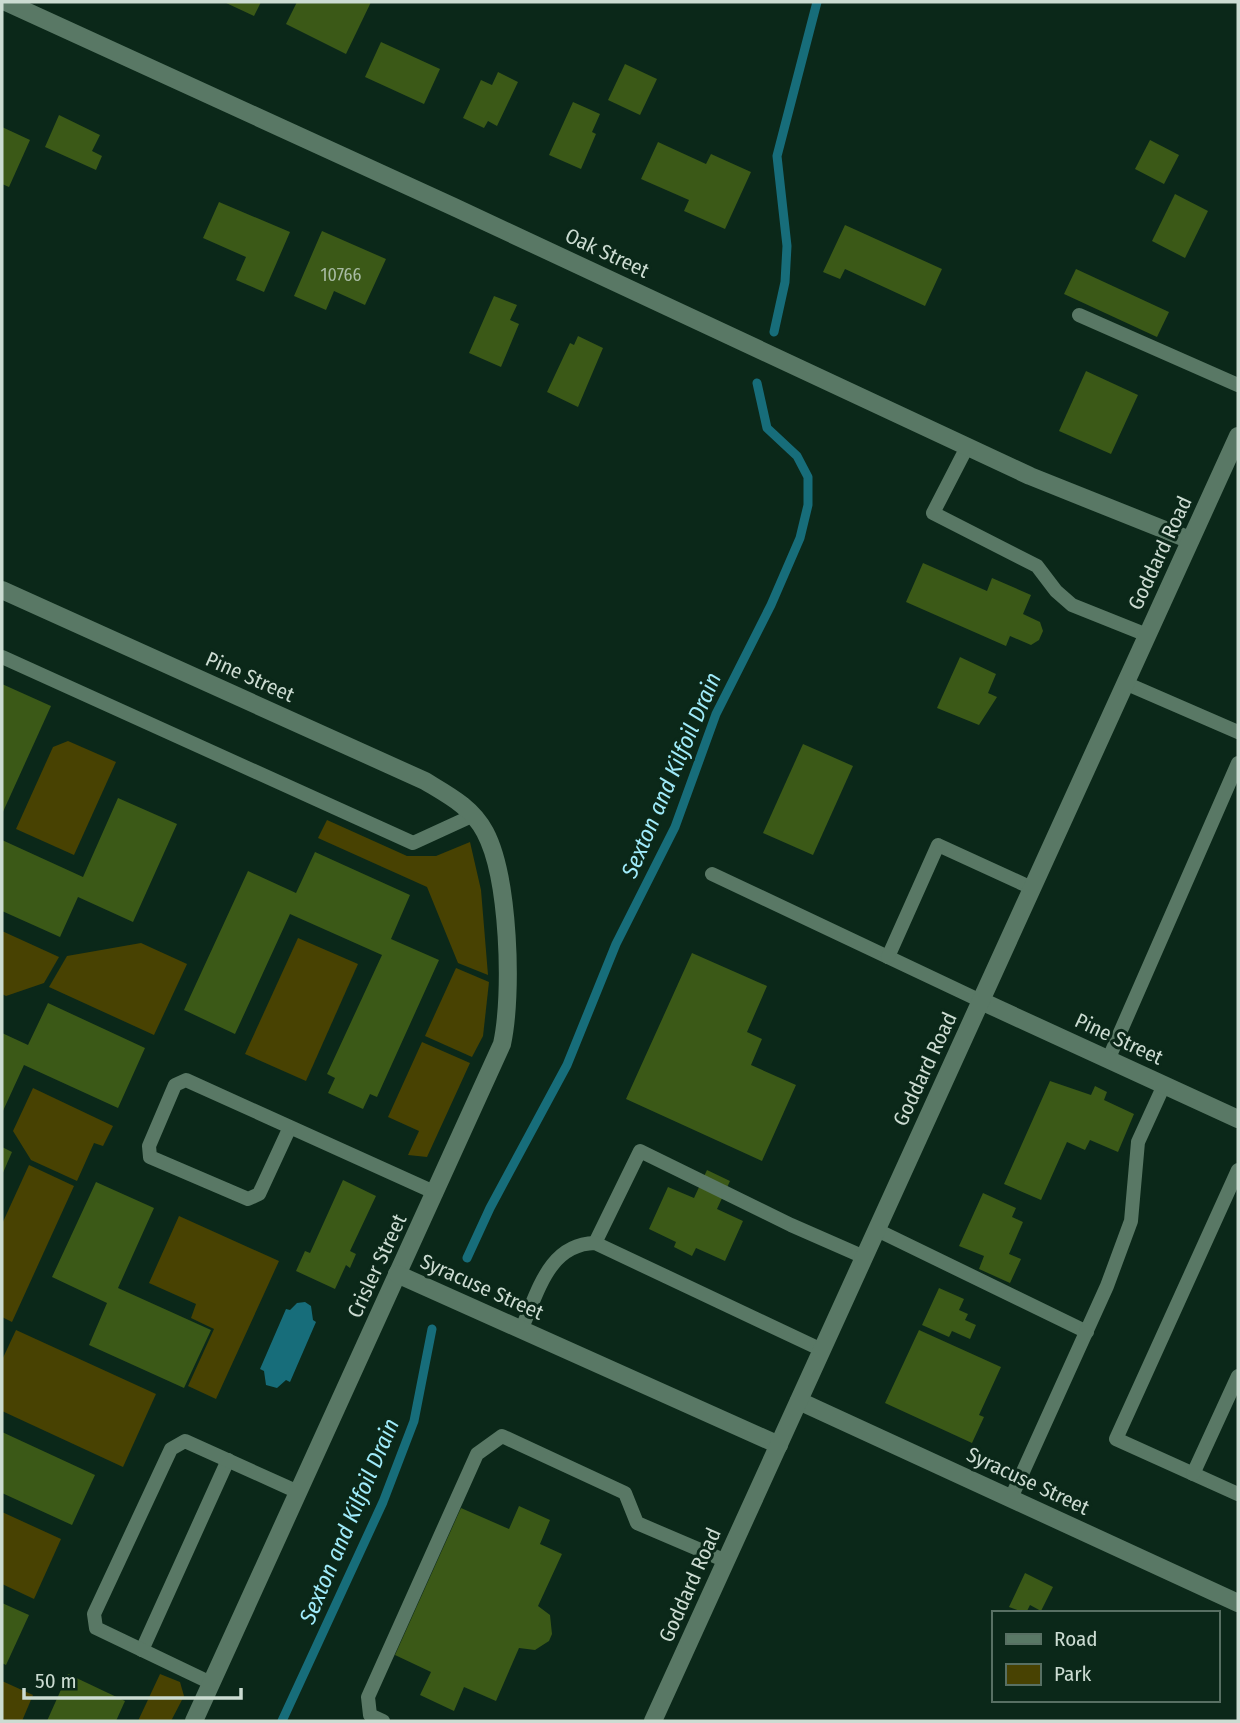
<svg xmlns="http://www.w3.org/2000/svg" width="1240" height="1723" font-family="'Fira Sans Condensed',sans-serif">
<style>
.green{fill:#484202}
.water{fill:#176d7a}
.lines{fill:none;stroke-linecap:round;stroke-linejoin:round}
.stream{stroke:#176d7a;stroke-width:9}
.building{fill:#3b5917}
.lane{stroke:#597865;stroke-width:14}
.street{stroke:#597865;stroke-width:18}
.secondary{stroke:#597865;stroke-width:18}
.labels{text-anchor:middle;stroke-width:6;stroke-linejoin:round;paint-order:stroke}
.number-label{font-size:18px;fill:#a8bba3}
.street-label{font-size:21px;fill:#ccdcd2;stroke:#0b2819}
.water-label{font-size:23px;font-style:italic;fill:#a0ebfa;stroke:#0b2819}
</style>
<rect width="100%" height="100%" fill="#0b2819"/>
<g class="green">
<polygon points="68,741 116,762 74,855 16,829 53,747"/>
<polygon points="327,820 407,856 436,856 470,842 481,890 488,975 458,963 427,887 318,838"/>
<polygon points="2,931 59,957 44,983 6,996 2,994"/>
<polygon points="298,938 358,964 306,1081 245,1054"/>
<polygon points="141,943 187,964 154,1035 49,987 67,956"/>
<polygon points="456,968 489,982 483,1036 472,1057 425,1036"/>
<polygon points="422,1042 470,1063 427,1157 408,1155 419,1131 388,1117"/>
<polygon points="33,1088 113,1126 103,1146 94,1143 77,1181 31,1160 13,1131"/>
<polygon points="29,1165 74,1186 12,1322 2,1317 2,1224"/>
<polygon points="179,1216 279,1261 216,1399 188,1386 214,1329 191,1318 196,1304 149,1283"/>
<polygon points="16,1330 156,1394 123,1467 2,1411 2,1360"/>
<polygon points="2,1512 61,1539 34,1599 2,1584"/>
<polygon points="160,1674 180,1682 184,1696 171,1721 138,1721"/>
<polygon points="2,1681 33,1695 22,1721 2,1721"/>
</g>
<polygon class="water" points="305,1302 311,1306 313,1320 316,1322 290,1382 286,1380 277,1388 266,1385 264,1371 260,1369 286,1309 290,1310 297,1303"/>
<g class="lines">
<g class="stream">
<polyline points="774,332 785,282 787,246 777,156 817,2"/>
<polyline points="467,1258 490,1208 567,1065 616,944 675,827 716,714 771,605 800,538 808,505 808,477 797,456 767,428 757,383"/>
<polyline points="282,1721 383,1502 414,1421 432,1329"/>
</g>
</g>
<g class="building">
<polygon points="224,2 261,2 254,16"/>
<polygon points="297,2 371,2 346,54 286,24"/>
<polygon points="381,42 440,69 424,104 365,77"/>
<polygon points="625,64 657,79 640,115 608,100"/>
<polygon points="498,72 518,82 497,126 488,121 484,128 463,118 481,80 492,85"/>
<polygon points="573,102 600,114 592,132 596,134 581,169 549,155"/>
<polygon points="59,115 100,135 92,151 102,156 96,170 45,147"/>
<polygon points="2,127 30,140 9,187 2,184"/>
<polygon points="1150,140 1179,155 1164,184 1135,169"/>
<polygon points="658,142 706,164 711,154 751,172 725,229 684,211 689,200 641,179"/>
<polygon points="1175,194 1208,211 1185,258 1152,241"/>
<polygon points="219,202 290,232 264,292 236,280 246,257 203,238"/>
<polygon points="845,225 942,269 925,306 845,269 840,279 823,272"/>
<polygon points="322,231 386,259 365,305 334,291 326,310 294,296"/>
<polygon points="1076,269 1169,312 1157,337 1064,294"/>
<polygon points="494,296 517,305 510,320 519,324 501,367 469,353"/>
<polygon points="578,336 603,348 578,407 547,392 570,343 574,345"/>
<polygon points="1086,371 1138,395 1111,454 1059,431"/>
<polygon points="923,563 987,591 992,578 1031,595 1023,614 1040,622 1043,631 1039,640 1031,645 1010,636 1006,646 906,602"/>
<polygon points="960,657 996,674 988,693 997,697 979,725 937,708"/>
<polygon points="2,684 51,706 2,814"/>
<polygon points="803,744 853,766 813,855 763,833"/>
<polygon points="118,798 177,824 133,922 78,897 60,937 2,911 2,840 83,877"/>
<polygon points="315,852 410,895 391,939 439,960 377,1097 370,1094 363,1109 328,1093 335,1078 327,1074 382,955 290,914 235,1034 184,1010 248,871 296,893"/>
<polygon points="692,953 767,986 747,1032 762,1039 751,1065 796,1085 762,1161 626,1099"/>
<polygon points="48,1003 145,1048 118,1108 24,1065 2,1113 2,1033 28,1045"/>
<polygon points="1050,1081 1091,1095 1095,1086 1107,1092 1104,1100 1134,1114 1118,1152 1090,1140 1085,1150 1067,1142 1041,1200 1004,1184"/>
<polygon points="2,1147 12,1152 2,1175"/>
<polygon points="707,1170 730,1181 717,1209 743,1221 725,1261 696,1248 692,1256 674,1247 676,1242 649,1229 668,1187 694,1198"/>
<polygon points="343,1180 376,1196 350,1251 356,1254 350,1268 346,1265 335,1289 296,1271 305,1251 310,1253"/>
<polygon points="96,1182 154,1208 118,1288 211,1330 184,1388 89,1345 107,1303 52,1277"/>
<polygon points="983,1193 1016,1208 1012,1217 1023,1222 1009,1254 1021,1259 1010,1283 979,1269 984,1256 959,1246"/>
<polygon points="939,1288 964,1299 959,1310 968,1314 965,1320 976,1325 970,1339 952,1331 949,1337 922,1325"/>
<polygon points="919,1330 1001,1367 979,1415 984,1417 972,1443 885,1403"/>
<polygon points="2,1432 95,1475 72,1525 2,1493"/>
<polygon points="519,1506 550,1520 540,1544 562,1554 538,1606 550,1615 552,1634 549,1641 535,1650 519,1648 496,1701 464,1687 454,1711 420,1695 431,1672 395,1655 461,1508 509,1529"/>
<polygon points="1025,1573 1053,1587 1041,1611 1030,1605 1026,1613 1009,1607"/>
<polygon points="2,1603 29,1615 6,1665 2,1663"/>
<polygon points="68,1674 125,1701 116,1721 47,1721"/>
</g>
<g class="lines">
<g class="lane">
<polyline points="1079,315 1238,385"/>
<polyline points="967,447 933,513 1037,566 1056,591 1072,605 1147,635"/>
<polyline points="2,657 413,843 474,815"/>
<polyline points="1125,683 1238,732"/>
<polyline points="712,874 981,1001"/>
<polyline points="888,957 938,845 1032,888"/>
<polyline points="1108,1060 1238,763"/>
<polyline points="290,1127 259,1194 248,1199 150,1157 149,1146 175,1085 186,1080 436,1193"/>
<polyline points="1238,1170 1116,1439 1238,1494"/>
<polyline points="877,1230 1087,1332"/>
<polyline points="595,1243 640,1151 791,1225 864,1257"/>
<path d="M521,1330C538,1293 548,1244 595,1243L822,1350"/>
<polyline points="1193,1474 1238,1376"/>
<polyline points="1011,1498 1107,1286 1131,1221 1138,1142 1164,1085"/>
<polyline points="142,1650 228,1460"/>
<polyline points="211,1683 96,1628 94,1614 171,1449 185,1441 298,1492"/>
<polyline points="383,1721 370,1715 368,1697 477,1454 502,1436 625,1493 637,1523 726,1561"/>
</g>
<g class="street">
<polyline points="6,2 454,207 1030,476 1190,540"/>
<path d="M2,590L425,781C448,795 472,807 485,832C509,877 513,994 502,1044L194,1721"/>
<polyline points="981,1001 1238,1119"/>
<polyline points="397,1274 779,1445"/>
<polyline points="799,1401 1238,1603"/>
</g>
<polyline class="secondary" points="653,1721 1238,436"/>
</g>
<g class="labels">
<g class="number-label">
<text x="341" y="281">10766</text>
</g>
<g class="street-label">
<text transform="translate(607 253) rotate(25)" y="7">Oak Street</text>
<text transform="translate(1160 553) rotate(-65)" y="7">Goddard Road</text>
<text transform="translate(250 677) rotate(24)" y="7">Pine Street</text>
<text transform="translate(1119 1039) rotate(25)" y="7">Pine Street</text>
<text transform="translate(925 1069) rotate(-65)" y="7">Goddard Road</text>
<text transform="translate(377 1266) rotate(-65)" y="7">Crisler Street</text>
<text transform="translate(482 1287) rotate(24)" y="7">Syracuse Street</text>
<text transform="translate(1028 1481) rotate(25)" y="7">Syracuse Street</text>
<text transform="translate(690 1585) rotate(-66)" y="7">Goddard Road</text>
</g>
<g class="water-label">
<text transform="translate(671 775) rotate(-67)" y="8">Sexton and Kilfoil Drain</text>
<text transform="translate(349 1521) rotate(-67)" y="8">Sexton and Kilfoil Drain</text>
</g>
</g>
<rect width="1240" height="1723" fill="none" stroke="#ccdcd2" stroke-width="7"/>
<rect x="992" y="1611" width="228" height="91" fill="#0b2819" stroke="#587063" stroke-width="2"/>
<rect x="1006" y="1634" width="35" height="10" fill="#597865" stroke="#587063" stroke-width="2"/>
<text x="1054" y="1646" font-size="21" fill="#ccdcd2">Road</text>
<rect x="1006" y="1664" width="35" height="21" fill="#484202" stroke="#587063" stroke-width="2"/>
<text x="1054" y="1681" font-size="21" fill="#ccdcd2">Park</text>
<path d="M24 1688v10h217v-10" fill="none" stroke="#ccdcd2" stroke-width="3.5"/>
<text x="35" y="1688" font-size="21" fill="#ccdcd2" stroke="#0b2819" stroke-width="5" paint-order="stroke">50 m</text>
</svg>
